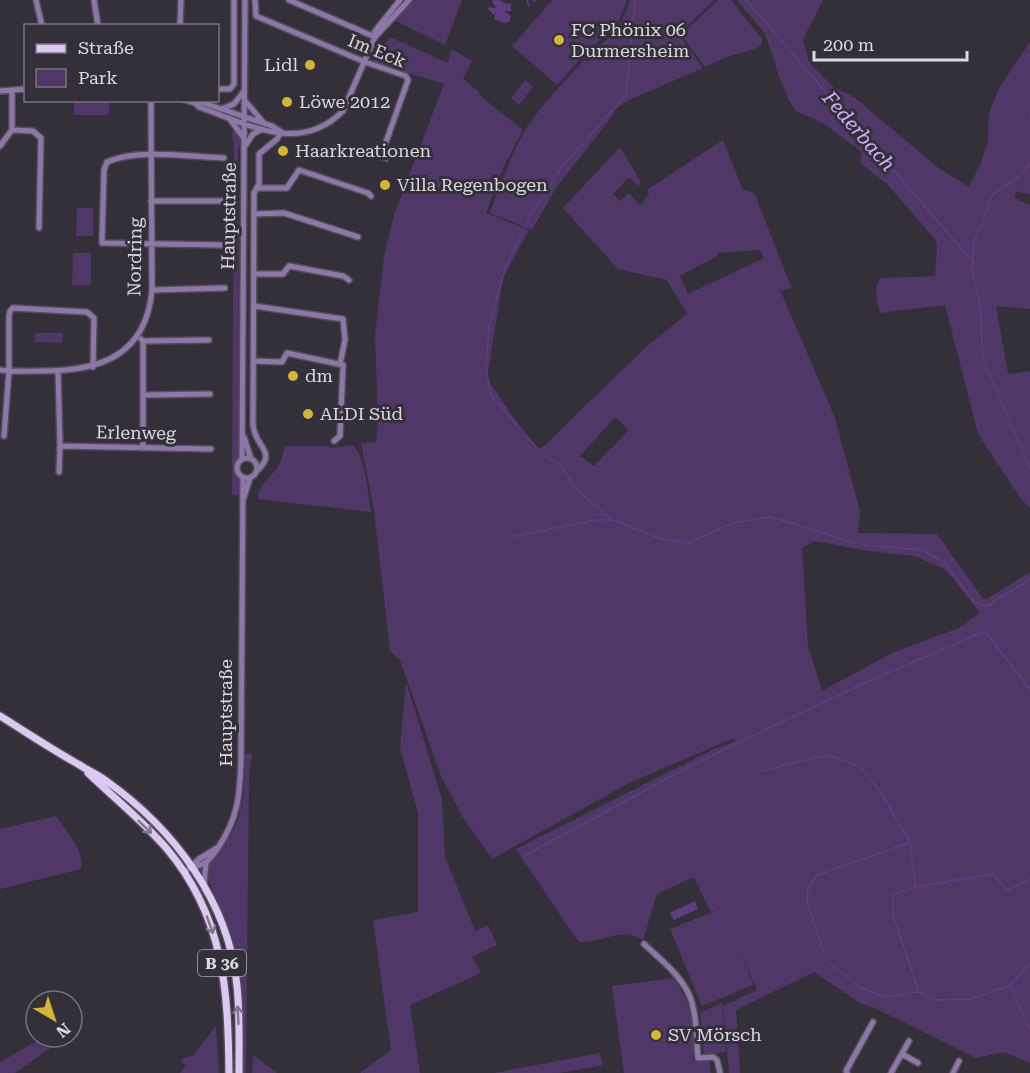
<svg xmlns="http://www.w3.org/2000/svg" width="1030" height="1073" font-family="'Roboto Serif',serif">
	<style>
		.green { fill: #4f3867; fill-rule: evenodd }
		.water { fill: #5f3d81 }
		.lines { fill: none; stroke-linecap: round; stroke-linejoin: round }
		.stream { stroke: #5f3d81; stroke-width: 1.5 }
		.minor-casing { stroke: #524e58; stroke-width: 8 }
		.major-casing { stroke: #524e58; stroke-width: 10 }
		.minor { stroke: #8d76a8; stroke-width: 5 }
		.major { stroke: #dbc9f2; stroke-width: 7 }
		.oneway { stroke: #7f758d }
		.poi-dot { fill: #d4b635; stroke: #34303a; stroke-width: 2 }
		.labels { text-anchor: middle; stroke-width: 6; stroke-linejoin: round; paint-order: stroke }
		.shield { fill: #34303a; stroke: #a9a6ad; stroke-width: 1.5 }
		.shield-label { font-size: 16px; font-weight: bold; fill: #dbd8de }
		.poi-label { font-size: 18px; fill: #dbd8de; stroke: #34303a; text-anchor: start }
		.street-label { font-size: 18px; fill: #dbd8de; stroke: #34303a }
		.water-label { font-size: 20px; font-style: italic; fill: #d3affe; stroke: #34303a }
	</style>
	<rect width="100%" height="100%" fill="#34303a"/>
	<path class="green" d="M412,0H462L445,45L394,20Z
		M552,0H627L618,23L583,56L557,85L512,46Z
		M630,0H714L681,32V37L703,68L629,100L616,109L607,123L556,188L532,230L490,213C501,184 511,153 527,127C543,103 564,82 584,60L587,62L595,55L593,52C614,33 621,28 630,0Z
		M718,0H731L762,39L761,45L757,48L727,57L705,67L683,37V33Z
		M737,0H823L803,39L809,62L833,87L854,97L937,167L969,187L980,165L988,142L989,113L999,88L1030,42V195L1017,191L1014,198L1030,205V309L996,306L1008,374L1030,371V509L1020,497L978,434L945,305L880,313C877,301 873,290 880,278L935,276L937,246L935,239L887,184L860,163L862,152L823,123L796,111L789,100L780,79L765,33Z
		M390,37L448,63L451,49L472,61L463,79L480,93L479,95L523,130L503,168L486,213L529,230L503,278L487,379L536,449L543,447L647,346L687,314L667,280L618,269L563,208L620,147L641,182L638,186L629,177L613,194L620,201L629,193L640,205L649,194L647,190L723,140L743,190L750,191L755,195L790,284L791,288L780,290L835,418L860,511L858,533L937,534L983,599H987L1030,572V1063L1004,1052L976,1058L877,1009L860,1003L814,972L736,1010L740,1073H729L723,1006L757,990L742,955L753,985L702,1006L670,929L715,911H710L694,877L657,894L643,940C621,926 603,943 580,942L575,937L516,849L712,750L736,741L734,738L629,783L492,859L462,816L441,776L400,660L390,651L374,511L361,443L376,442L378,419L375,336L384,256L394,215L444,84L373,62L377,46L384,45ZM760,250L764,258L688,294L680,276L717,256V253ZM615,417L629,430L594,466L580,456ZM814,541L868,551L915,556L944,569L951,576L980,613L959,628L894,652L822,691L808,645L802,548Z
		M525,80L533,87L519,105L511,98Z
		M74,101H109V113L106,115H74Z
		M235,129L241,140L238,151V217L240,458L236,470L241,480L240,496L232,495L234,144L232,134Z
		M77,208H93V236H76Z
		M73,253H91V285H72Z
		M35,333H63L62,343L35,342Z
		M353,445C367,461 367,491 371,512L258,499C258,483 272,477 279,465C282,460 283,452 285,446H328L329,448Z
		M406,682L442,799L445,857L475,931L488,925L497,945L472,957L481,973L410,1005L420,1073H360L391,1050L373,920L418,912V813L400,748Z
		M245,754H252L249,774L246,1073H242L230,935L207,875L209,865L231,835L238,820L244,793Z
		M56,816C67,832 84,849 81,869L0,889V829Z
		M673,978C693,1006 693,1021 695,1055L693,1056V1061L709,1060L711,1073H624L612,986Z
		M722,1003L726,1052L704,1055L700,1013Z
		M216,1026L219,1073H180L186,1065L181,1062L183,1058L193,1056Z
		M44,1037H66L15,1073H0V1062Z
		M600,1053L603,1065L559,1073H494Z
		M253,1055L277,1073H252Z"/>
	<path class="water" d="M493,0H499L507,4L511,3V11H504L511,16L509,22L504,23L494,19L496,12L494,15L488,9L489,7L496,8L493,3Z
		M695,901L698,909L674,920L670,913Z"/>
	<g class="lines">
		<path class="stream" d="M527,0L529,6
			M533,0L536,1
			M746,0L973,262
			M1030,110V118
			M1030,163L1018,178L993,194L974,242L972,271L980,303L983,359L1030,469
			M537,448L491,396L486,368L489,326L506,266L532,213L562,167L626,95L635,0
			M543,454L562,467L575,488L611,519
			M510,537L596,520H613L661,539L688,543L733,523L771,517L855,543
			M863,545L923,550L945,563L974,602L987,606L1030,579
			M860,767L880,791L910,842L915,886
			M762,771L827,755L857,765
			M524,856L694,764L858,686L985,631L1030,690
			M824,953L807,902L808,889L816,876L910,842
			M829,963L859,987L884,997L919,992L934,1000L971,999L1010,985L1030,964
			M1010,985L1030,1031
			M919,992L893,915V894L915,887L993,874L1007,891L1030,879"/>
		<g class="minor-casing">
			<path id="minor" d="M36,0L42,26
				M94,0L98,26
				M255,0L256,16L365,62L406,76L408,80L381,156L386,158
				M289,0L375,37
				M180,26L181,0
				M375,37V31L400,0
				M218,89H230L234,84V0
				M0,91L26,89
				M185,100L195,103L201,102L272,126L280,131
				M246,102L263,122
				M195,103L199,107C248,124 299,155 343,111L375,37L409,0
				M221,109L234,104L244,91
				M229,118L243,137
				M12,130L33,131L41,138L39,228
				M0,146L12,130V90
				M245,146L253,134L262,129
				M257,188H287L299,170L368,193L371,196
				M151,201H224
				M254,214L284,213L358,237
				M223,245L102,243V239L104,170L107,162C138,148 190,157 224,158
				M254,274H283L289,266L343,276L349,280
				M152,290L225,288
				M254,306L343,319L345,340L340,364
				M141,339L143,341L209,340
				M143,341V448
				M254,361L282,362L287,353L343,365L340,436L334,441
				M0,370C14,372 28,371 42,371C100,371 146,356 152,290L151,100
				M58,371L60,446L59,472
				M143,395L210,394
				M4,436L9,371V316L10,311L13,308L87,312L94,318L93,367
				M244,437L251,459
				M60,446L211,449
				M237 468a10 10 0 1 1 20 0a10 10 0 1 1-20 0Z
				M242,459L245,0
				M257,471C278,451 255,448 253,425L254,193L259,184V154L277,139L281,132
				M244,497L250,478
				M192,867C205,866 211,858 218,848C238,818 240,796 241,759L243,477
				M184,873L199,859L217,848
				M204,885L206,863
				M644,944C659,958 682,976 690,997C697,1015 696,1038 698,1058L713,1057L717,1060L720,1073
				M902,1054L918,1063
				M847,1073L846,1071L873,1022
				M891,1073L909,1041
				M953,1073L959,1061"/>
		</g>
		<g class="major-casing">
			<path id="major" d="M0,716C26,732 51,749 78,764C87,770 97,774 105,780C173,828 229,901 237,986C240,1015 239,1044 239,1073
				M88,773C114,798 143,821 167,849C224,917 228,989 229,1073"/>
		</g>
		<use href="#minor" class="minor"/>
		<use href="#major" class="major"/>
	</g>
	<defs><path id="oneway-shaft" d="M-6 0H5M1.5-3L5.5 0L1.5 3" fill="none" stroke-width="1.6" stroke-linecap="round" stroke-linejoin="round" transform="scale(1.5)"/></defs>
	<g class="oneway">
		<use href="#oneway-shaft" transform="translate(145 827) rotate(44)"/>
		<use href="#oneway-shaft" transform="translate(210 925) rotate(70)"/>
		<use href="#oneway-shaft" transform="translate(238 1015) rotate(-93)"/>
	</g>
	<g class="poi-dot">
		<circle cx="559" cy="40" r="6"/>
		<circle cx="310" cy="65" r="6"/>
		<circle cx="287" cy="102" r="6"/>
		<circle cx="283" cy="151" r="6"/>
		<circle cx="385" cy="185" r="6"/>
		<circle cx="293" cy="376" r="6"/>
		<circle cx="308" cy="414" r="6"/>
		<circle cx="656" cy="1035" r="6"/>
	</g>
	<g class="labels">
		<rect class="shield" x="198" y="950" width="48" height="26" rx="4.5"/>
		<g class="shield-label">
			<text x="222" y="969">B 36</text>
		</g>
		<g class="poi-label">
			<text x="571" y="36">FC Phönix 06<tspan x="571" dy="21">Durmersheim</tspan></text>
			<text x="298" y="71" text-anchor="end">Lidl</text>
			<text x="299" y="108">Löwe 2012</text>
			<text x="295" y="157">Haarkreationen</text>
			<text x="397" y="191">Villa Regenbogen</text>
			<text x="305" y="382">dm</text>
			<text x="320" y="420">ALDI Süd</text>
			<text x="668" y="1041">SV Mörsch</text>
		</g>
		<g class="street-label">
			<text transform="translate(377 51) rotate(22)" y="6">Im Eck</text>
			<text transform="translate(229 216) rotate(-89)" y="6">Hauptstraße</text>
			<text transform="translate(135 257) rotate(-89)" y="6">Nordring</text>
			<text transform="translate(136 433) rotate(1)" y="6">Erlenweg</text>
			<text transform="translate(226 713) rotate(-90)" y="6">Hauptstraße</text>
		</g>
		<g class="water-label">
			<text transform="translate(859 131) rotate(49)" y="7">Federbach</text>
		</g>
	</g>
	<rect x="24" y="24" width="195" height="78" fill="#34303a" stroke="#77737c" stroke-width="1.5"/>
	<rect x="36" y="44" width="30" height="9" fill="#dbc9f2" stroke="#77737c" stroke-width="1.5"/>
	<text x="78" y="54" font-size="18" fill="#dbd8de">Straße</text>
	<rect x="36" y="69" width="30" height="18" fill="#4f3867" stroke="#77737c" stroke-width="1.5"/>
	<text x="78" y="84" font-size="18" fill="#dbd8de">Park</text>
	<g transform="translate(54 1019) rotate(141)"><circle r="28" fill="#34303a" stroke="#77737c" stroke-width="1.5"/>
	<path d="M0-4.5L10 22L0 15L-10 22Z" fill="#d4b635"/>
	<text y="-9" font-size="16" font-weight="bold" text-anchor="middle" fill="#dbd8de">N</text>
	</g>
	<path d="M814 51v9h153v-9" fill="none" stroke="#dbd8de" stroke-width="3"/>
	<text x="823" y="51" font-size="18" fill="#dbd8de" stroke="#34303a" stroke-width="4.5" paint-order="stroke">200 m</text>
</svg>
